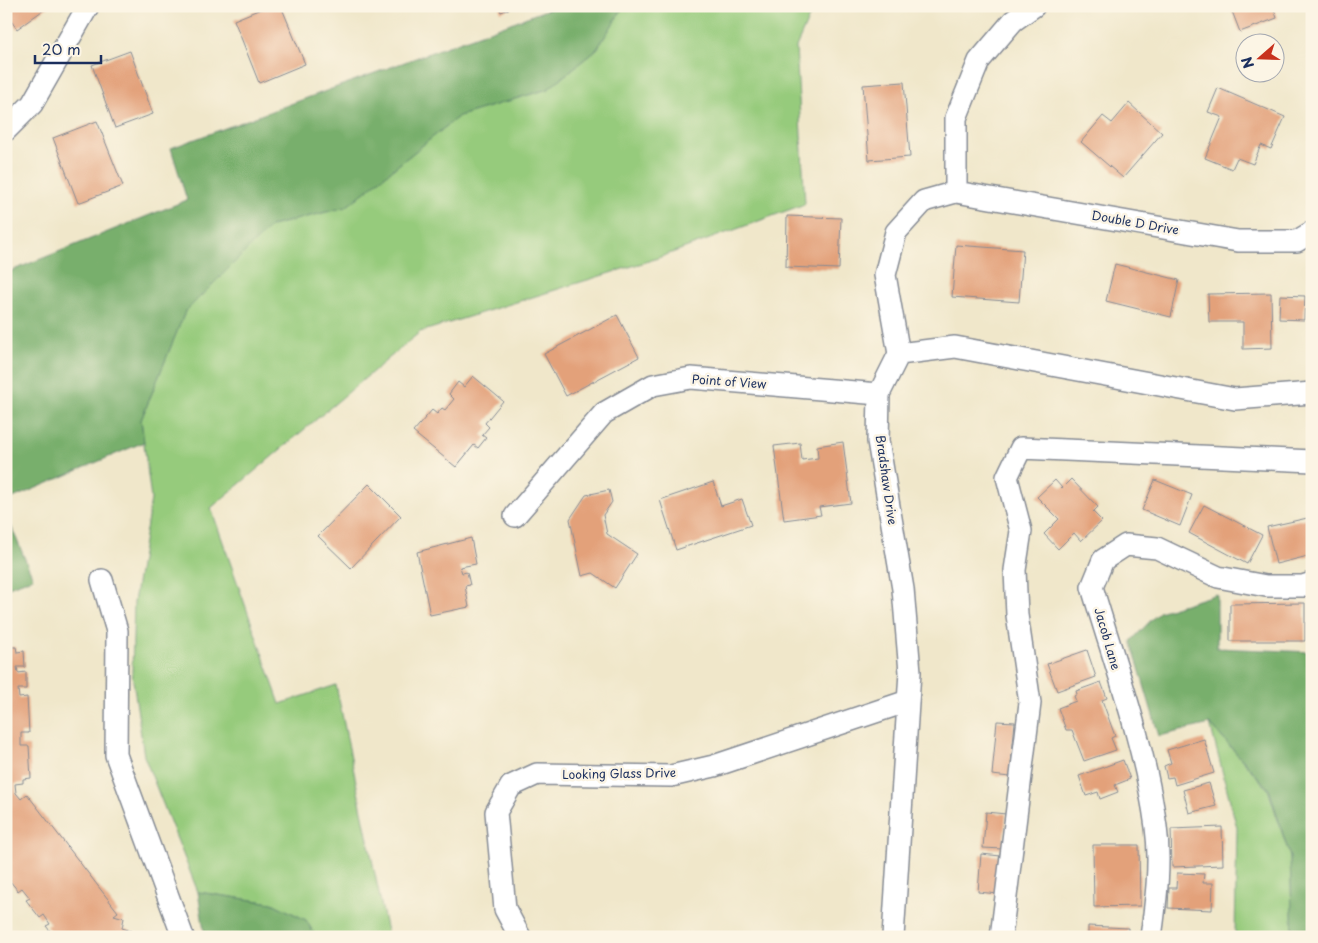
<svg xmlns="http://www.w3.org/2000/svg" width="1318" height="943" font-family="'Playpen Sans',sans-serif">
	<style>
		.green { fill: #96cb7c; stroke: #587d6d }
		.forest { fill: #78af6c; stroke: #4a6f65 }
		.building { fill: #e3a17a }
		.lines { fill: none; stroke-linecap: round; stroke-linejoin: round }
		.minor-casing { stroke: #868b94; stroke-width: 24 }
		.minor { stroke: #fff; stroke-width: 21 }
		.labels { text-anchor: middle; stroke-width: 5; stroke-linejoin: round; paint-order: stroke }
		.street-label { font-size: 12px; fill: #1b2f5e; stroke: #fcf5e5 }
	</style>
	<rect width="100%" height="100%" fill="#fcf5e5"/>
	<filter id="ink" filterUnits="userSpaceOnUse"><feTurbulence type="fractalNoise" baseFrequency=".02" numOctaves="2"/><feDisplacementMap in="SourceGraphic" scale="10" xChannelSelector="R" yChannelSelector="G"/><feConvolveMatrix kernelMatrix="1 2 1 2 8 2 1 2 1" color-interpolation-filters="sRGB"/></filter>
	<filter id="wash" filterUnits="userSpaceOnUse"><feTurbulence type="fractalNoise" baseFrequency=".0096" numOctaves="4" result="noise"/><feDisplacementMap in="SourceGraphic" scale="20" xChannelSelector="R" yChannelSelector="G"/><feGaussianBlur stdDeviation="1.12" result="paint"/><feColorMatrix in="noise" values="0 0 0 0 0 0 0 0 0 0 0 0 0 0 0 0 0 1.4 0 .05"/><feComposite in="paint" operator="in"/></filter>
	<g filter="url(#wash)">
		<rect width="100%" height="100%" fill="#f0e7ca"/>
		<path class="green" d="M624,6H814L796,47L805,204L655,259L420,332L211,508L280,704L336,685L388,937H316L306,920L272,903L198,892L144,756L132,673L134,602L151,499L141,420L185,312L271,226L346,207L459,116L548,89L597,49Z
			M1210,724L1268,789L1290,857L1293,937H1235L1237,828Z"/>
		<path class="forest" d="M557,6H624L597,49L548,89L459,116L346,207L271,226L185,312L141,420L144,442L6,501V273L187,200L171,148Z
			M6,514L33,578L6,588Z
			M1217,594V648L1312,652V937H1293L1290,857L1269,789L1210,724L1159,736L1131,641L1159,612Z
			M198,892L272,903L306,920L316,937H205Z"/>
		<g id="blocks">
			<path class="building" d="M6,6H49L17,29L6,14Z
				M268,6H281L305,64L259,83L234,20Z
				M499,6H516L501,12Z
				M1230,6H1273L1277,18L1240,32Z
				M130,51L153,114L115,128L92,65Z
				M904,82L910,157L869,160L863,85Z
				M1218,88L1285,117L1271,149L1261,145L1253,164L1237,158L1232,169L1205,158L1222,117L1208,112Z
				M1129,103L1162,133L1123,178L1081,142L1103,116L1112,123Z
				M97,121L123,186L78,203L53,138Z
				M787,216L841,218L839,269L786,267Z
				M956,245L1023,250L1019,302L952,297Z
				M1115,264L1179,280L1171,317L1106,301Z
				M1271,293L1272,348L1243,349V322H1209L1208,294Z
				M1280,295L1305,296L1304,320L1279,319Z
				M617,315L639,357L566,396L544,354Z
				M473,376L503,401L485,423L489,427L482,435L486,438L478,448L474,445L456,467L413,432L432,410L437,414L442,408L445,410L454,399L449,394L458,382L464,387Z
				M843,442L851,503L819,507L821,515L784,520L774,446L800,443L802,460L818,458L817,446Z
				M1071,479L1098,507L1093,512L1102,521L1081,541L1074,533L1058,549L1044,534L1059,519L1037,497L1055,480L1062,488Z
				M1155,480L1192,495L1180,526L1142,510Z
				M713,482L721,506L742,499L751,525L676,550L660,500Z
				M369,484L401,516L351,568L318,536Z
				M609,490L612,502L603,515L607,534L637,554L615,588L593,573L582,576L570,519L586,495Z
				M1204,505L1262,535L1247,564L1189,533Z
				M1312,517V555L1276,564L1267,527Z
				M471,538L476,564L460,567L462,573L467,572L470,585L465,586L469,607L430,615L417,552Z
				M1305,603V641H1230V604Z
				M6,647H16L17,652L24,651L25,667H17L18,673L26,672V689H18L19,698L27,697L29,733H21V746H29L31,778L23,779V783L15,784L16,793L21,799L27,794L118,912L114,915L124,918L122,928L131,931L129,937H55L46,926L50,924L44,915L40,918L26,900L30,898L22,888L18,891L6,876Z
				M1087,650L1096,677L1057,691L1047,664Z
				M1101,682L1107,698L1102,700L1115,736L1111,738L1116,750L1084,761L1072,730H1066L1058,708L1076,701L1074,696L1077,694L1076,691Z
				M997,721L1015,722L1010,777L992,775Z
				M1204,739L1214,773L1175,785L1173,777L1167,778L1164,766L1171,763L1167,750Z
				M1123,760L1130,779L1115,785L1118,792L1100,799L1098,792L1086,796L1079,776Z
				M1209,783L1216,806L1189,813L1183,790Z
				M986,812L1006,814L1003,849L983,848Z
				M1222,827L1223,865L1172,867L1171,829Z
				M1093,845H1139L1140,906L1094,907Z
				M981,854L1001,856L998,894L978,892Z
				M1177,873L1204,874L1203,883H1213L1212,910L1168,908L1169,888H1176Z
				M1088,926L1128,928V937H1088Z"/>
		</g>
	</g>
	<g filter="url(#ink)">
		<use href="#blocks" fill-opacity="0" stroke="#868b94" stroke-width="1"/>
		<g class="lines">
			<g class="minor-casing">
				<path id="minor" d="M6,130L32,104L88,6
					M956,192L1238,241H1297L1312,232
					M899,354L885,275L896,232L924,201L956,192V118L979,61L1013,21L1034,6
					M515,516L604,413L653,385L691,378L879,394
					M102,580L117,631L116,755L183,937
					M520,937L505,909L496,812L511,786L537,774L671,776L714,766L908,701
					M893,937L910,672L903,589L878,441L879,394L899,354L955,347L1235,399L1312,393
					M1001,937L1030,703L1017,615L1015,570L1021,531L1007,477L1021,448L1312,461
					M1151,937C1156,901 1161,863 1156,827C1145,745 1115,665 1092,587L1103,560L1126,545L1157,548L1218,577L1266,586H1303L1312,583"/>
			</g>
			<use href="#minor" class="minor"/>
		</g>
	</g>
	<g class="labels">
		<g class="street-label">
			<text transform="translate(1135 223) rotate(10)" y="4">Double D Drive</text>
			<text transform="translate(729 382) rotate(4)" y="4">Point of View</text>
			<text transform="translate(886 480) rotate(82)" y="4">Bradshaw Drive</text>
			<text transform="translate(1107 639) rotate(74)" y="4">Jacob Lane</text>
			<text transform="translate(619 774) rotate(-1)" y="4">Looking Glass Drive</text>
		</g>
	</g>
	<rect width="1318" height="943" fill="none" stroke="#fcf5e5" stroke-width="25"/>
	<g transform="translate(1260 58) rotate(250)"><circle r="24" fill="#fcf5e5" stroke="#a2a6af"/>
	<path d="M0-4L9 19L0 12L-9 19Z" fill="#c8321e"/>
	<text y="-8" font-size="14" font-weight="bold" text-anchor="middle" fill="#1b2f5e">N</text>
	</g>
	<path d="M35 55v8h66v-8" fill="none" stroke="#1b2f5e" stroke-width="2.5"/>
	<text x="42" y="55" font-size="15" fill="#1b2f5e" stroke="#fcf5e5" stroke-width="4" paint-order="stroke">20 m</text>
</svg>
